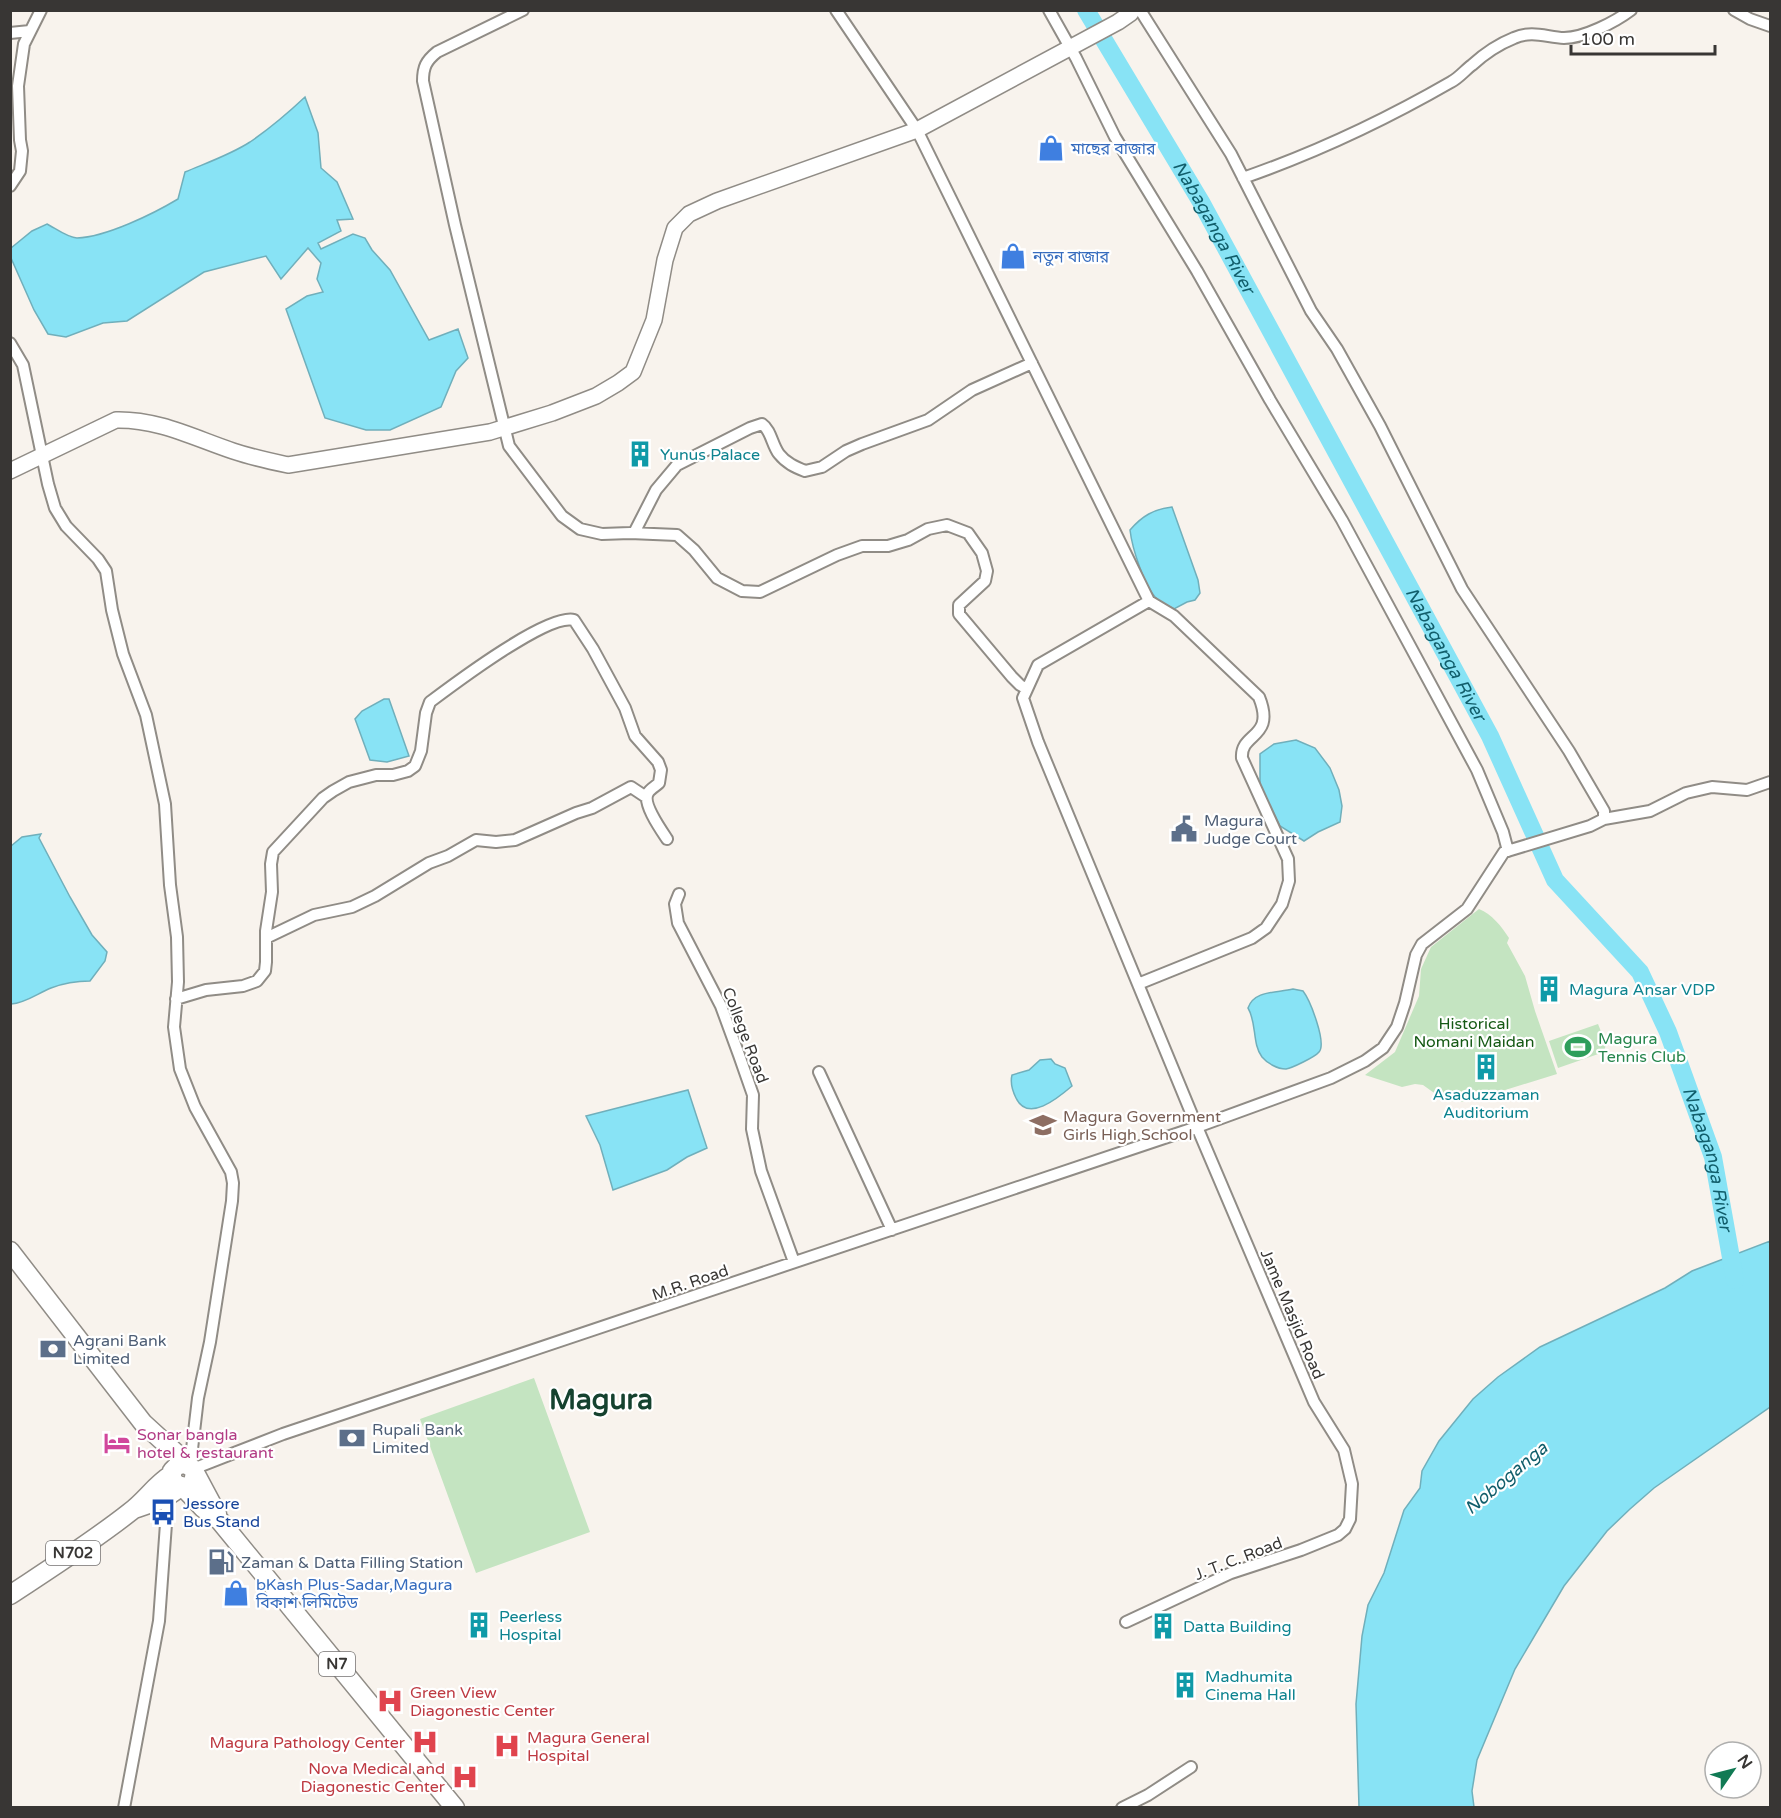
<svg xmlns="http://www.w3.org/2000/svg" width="1781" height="1818" font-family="'Varela Round','Noto Sans Bengali',sans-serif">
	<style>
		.green { fill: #c4e4c1 }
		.water { fill: #88e3f5; stroke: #70afbb; stroke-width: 1.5 }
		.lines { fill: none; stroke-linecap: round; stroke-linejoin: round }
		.river { stroke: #88e3f5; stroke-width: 18 }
		.minor-casing { stroke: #908c86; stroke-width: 14 }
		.secondary-casing { stroke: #908c86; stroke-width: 18 }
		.trunk-casing { stroke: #908c86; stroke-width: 21 }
		.minor { stroke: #fff; stroke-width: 10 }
		.secondary { stroke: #fff; stroke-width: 15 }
		.trunk { stroke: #fff; stroke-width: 18 }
		.labels { text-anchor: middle; stroke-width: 4.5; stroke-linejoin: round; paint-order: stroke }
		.shield { fill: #fff; stroke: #747271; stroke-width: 1.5 }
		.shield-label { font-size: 15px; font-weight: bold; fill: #383634 }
		.shop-label { font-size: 16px; fill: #366cbe; stroke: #fff; text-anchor: start }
		.culture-label { font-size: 16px; fill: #0d838f; stroke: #fff; text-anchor: start }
		.service-label { font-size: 16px; fill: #4e5e75; stroke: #fff; text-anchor: start }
		.park-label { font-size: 16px; fill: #155914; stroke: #fff }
		.street-label { font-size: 16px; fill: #383634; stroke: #fff }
		.leisure-label { font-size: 16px; fill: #27864d; stroke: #fff; text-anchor: start }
		.education-label { font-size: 16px; fill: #785e54; stroke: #fff; text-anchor: start }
		.hotel-label { font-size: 16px; fill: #b23c85; stroke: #fff; text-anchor: start }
		.transit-label { font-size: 16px; fill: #164399; stroke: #fff; text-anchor: start }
		.health-label { font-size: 16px; fill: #be3a42; stroke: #fff; text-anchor: start }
		.water-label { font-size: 18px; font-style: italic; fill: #115e6b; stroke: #fff }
		.town-label { font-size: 28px; font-weight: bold; fill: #15422f; stroke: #fff }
	</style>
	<rect width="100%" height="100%" fill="#f8f3ed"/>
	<path class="green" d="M1479,909C1492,914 1501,926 1509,938L1507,943L1525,976L1535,1011L1557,1074L1470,1101L1459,1102L1444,1100L1423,1085L1415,1084L1402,1087L1365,1075L1395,1052L1419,996L1421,969L1431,947Z
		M1598,1024L1606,1044L1604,1052L1558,1068L1549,1041Z
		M534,1378L590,1532L476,1573L420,1419Z"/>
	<path class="water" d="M305,97L318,133L321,168L337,182L353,219L337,220L341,231L318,243L321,249L353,234L365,238L372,250L390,270L429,340L458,329L468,358L456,371L441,407L390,430H366L325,418L286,309L307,296L323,292L317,279L321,263L308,248L281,279L266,256L204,272L127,321L103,323L66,337L48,334L34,310L11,258V248L32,231L47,224C55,228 68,238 77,238C106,237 153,214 178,199L185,172C206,163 230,155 250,142C269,129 288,113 305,97Z
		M1172,507L1198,580L1200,593L1195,600L1187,602L1174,609C1169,606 1161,603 1157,599C1144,587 1132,547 1130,530C1142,516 1154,509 1172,507Z
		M384,699H389L409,756L387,762L370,760L355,719L362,711Z
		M1296,740L1315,748L1330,768L1339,790L1342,806L1340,822L1318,832L1304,841L1280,826L1260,786V754L1274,744Z
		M41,834L39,838L70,897L92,935L107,952L105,961L90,981C77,981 64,983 51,988C38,993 26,1003 11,1004V846L22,837Z
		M1293,989L1303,991C1310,1000 1327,1043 1319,1052C1315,1057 1292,1068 1286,1069C1277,1069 1267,1063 1262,1057C1252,1044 1257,1023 1248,1008C1254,990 1277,993 1293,989Z
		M1051,1059L1055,1064L1065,1068L1072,1086C1058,1098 1028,1123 1016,1098C1012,1090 1010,1083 1012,1075L1029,1070L1040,1060Z
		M688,1090L707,1148L687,1157L667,1170L613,1190L600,1145L586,1116Z
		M1770,1241V1407L1654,1488L1630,1509L1607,1531L1564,1586L1515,1669L1477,1760L1472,1791L1474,1807H1359L1356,1704L1362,1636L1368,1605L1384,1573L1404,1510L1420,1488L1422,1471L1439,1441L1473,1399L1498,1377L1540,1347L1665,1288L1692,1271Z"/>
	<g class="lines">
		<path class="river" id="s1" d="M1086,10L1201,202L1490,736L1555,880L1640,972L1668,1032L1713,1157L1735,1280"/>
		<g class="minor-casing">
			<path id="minor" d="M523,10L437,52C426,61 423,67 423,81L455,225L509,446L562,516L580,529L602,534L630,533L677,535L694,550L717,578L742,591L760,592L837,555L862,546H888L908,540L928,529L947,525L968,533L982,553L987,571L985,581L959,605V614L1012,677L1020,685L1027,689
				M836,10L917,130L1149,601L1038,665L1023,698L1038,742L1197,1127L1314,1402L1344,1450L1352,1484L1350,1519L1345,1529L1338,1535L1301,1550L1231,1573L1126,1622
				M1049,10L1076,58L1115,137L1197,271L1270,400L1342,520L1477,770L1503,832L1508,851
				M1140,10L1231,154L1311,311L1337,349L1380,426L1462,589L1569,751L1604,811V819
				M1734,10L1750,19L1770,26
				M10,33L30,31
				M1243,178C1315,153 1385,120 1451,82C1459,78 1465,70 1472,65C1484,54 1499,44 1514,38C1532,30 1546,37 1564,38C1584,38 1615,22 1631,10
				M10,186L20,171L22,151L20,140L18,86L24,44L41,10
				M10,343L23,365L48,484L55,508L66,526L98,559L106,571L112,610L123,654L146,715L165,804L170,885L177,937L178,982L174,1027L180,1069L195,1107L231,1172L233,1183L232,1201L210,1342L198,1398L190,1466
				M634,533L656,490L677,465L750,428L762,424C771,430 772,445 779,454C786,463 795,467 805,471L822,467L846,451L862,444L928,420L972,390L1032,363
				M679,894L675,904L678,923L721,1006L739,1055L753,1095L752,1129L761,1171L794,1262
				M266,938L314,915L352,907L375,896L429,863L448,856L476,840L496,842L515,840L576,813L592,808L631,787L646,797
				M1138,984L1252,938L1266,928L1282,904L1289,881L1288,859L1242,758C1240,732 1276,739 1259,697L1174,616L1149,601
				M176,999L206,990L243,986L257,981L265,971L266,962V931L272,892L271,864L273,852L323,798L333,791L349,782L376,775H393L408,771L415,766L421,751L426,713L430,702C454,684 548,613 574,620L593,649L625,708L635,736L658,762L661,770L659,783C656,786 650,789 648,793C642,803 661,830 667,839
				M819,1072L892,1230
				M193,1469L283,1434L1197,1127L1331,1078L1365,1061L1383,1048L1397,1027L1405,1003L1416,955L1422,944L1467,909L1504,852L1590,826L1604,819L1650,811L1686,793L1712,787L1747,790L1770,782
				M124,1808L159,1621L168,1496
				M1122,1808L1148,1795L1191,1767"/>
		</g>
		<g class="secondary-casing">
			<path id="secondary" d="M10,471L116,420C158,419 194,438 233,451C251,457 269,461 288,465L490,432L552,413L596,396L618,383L633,372L654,320L665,260L675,228L689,214L717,201L917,130L1118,22L1131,13L1132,10"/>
		</g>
		<g class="trunk-casing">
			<path id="trunk" d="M10,1251L143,1423L190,1466
				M195,1472L193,1483L187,1487L177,1485L172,1479V1471L178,1465L186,1464L193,1469L217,1514
				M183,1487L203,1508L220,1521L455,1808
				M137,1508L163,1499L181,1487
				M10,1595C51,1568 92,1542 130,1512C145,1501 155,1485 171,1475"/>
		</g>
		<use href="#minor" class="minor"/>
		<use href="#secondary" class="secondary"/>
		<use href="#trunk" class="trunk"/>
	</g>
	<defs>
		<g id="shop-bare" transform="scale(2.07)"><path d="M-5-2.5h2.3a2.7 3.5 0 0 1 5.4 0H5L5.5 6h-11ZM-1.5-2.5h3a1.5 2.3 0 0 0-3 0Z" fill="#3f7fe0" stroke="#fff" stroke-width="2.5" paint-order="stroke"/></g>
		<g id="building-bare" transform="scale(2.07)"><path d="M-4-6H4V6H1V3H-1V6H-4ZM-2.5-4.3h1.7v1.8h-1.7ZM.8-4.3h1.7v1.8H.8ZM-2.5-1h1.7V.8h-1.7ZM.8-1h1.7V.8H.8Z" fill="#0f9aa8" stroke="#fff" stroke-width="2.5" paint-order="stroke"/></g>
		<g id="civic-bare" transform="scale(2.07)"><path d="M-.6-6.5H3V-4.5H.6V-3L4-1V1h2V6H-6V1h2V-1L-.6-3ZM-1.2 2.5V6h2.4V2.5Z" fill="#5c6f8a" stroke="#fff" stroke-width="2.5" paint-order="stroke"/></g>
		<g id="stadium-bare" transform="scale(2.07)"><path d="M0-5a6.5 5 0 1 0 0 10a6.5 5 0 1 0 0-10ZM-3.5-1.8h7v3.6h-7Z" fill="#2e9e5b" stroke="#fff" stroke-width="2.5" paint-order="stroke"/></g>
		<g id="school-bare" transform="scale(2.07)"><path d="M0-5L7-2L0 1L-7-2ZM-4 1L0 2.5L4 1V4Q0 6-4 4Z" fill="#8d6e63" stroke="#fff" stroke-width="2.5" paint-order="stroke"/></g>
		<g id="bank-bare" transform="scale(2.07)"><path d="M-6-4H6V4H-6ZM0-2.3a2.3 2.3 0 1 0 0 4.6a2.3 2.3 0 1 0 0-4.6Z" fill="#5c6f8a" stroke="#fff" stroke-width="2.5" paint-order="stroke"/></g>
		<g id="hotel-bare" transform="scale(2.07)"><path d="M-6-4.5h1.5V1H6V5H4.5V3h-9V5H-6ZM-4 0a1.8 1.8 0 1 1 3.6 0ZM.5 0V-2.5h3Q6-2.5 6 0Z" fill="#d1479c" stroke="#fff" stroke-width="2.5" paint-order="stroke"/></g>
		<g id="bus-bare" transform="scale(2.07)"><path d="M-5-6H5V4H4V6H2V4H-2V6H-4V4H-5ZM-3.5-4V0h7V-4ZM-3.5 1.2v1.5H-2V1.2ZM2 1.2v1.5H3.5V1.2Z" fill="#1a4fb4" stroke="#fff" stroke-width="2.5" paint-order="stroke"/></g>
		<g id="fuel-bare" transform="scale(2.07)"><path d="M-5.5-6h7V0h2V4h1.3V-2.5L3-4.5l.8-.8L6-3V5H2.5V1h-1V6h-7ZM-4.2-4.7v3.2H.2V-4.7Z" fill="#5c6f8a" stroke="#fff" stroke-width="2.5" paint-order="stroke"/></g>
		<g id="hospital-bare" transform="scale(2.07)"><path d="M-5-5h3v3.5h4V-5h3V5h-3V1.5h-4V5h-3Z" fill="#e0444e" stroke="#fff" stroke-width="2.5" paint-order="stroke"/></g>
	</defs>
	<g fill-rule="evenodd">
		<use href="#shop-bare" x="1051" y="148"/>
		<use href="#shop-bare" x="1013" y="256"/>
		<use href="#building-bare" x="640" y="454"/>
		<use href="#civic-bare" x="1184" y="829"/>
		<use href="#building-bare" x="1549" y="989"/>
		<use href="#stadium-bare" x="1578" y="1047"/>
		<use href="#building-bare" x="1486" y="1067"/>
		<use href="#school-bare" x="1043" y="1125"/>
		<use href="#bank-bare" x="53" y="1349"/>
		<use href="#bank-bare" x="352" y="1438"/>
		<use href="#hotel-bare" x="117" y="1443"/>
		<use href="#bus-bare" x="163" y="1512"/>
		<use href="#fuel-bare" x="221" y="1562"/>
		<use href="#shop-bare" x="236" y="1593"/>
		<use href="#building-bare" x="479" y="1625"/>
		<use href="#building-bare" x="1163" y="1626"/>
		<use href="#building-bare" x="1185" y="1685"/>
		<use href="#hospital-bare" x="390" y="1701"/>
		<use href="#hospital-bare" x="425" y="1742"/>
		<use href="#hospital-bare" x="507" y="1746"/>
		<use href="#hospital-bare" x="465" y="1777"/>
	</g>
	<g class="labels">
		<g class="shield">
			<rect x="46" y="1541" width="54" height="24" rx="4.5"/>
			<rect x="319" y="1652" width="36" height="24" rx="4.5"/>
		</g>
		<g class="shield-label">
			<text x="73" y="1558">N702</text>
			<text x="337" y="1669">N7</text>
		</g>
		<g class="shop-label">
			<text x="1071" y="154">মাছের বাজার</text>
			<text x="1033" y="262">নতুন বাজার</text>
			<text x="256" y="1590">bKash Plus-Sadar,Magura<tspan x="256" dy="18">বিকাশ লিমিটেড</tspan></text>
		</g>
		<g class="culture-label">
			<text x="660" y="460">Yunus Palace</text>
			<text x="1569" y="995">Magura Ansar VDP</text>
			<text x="1486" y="1100" text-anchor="middle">Asaduzzaman<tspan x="1486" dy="18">Auditorium</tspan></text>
			<text x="499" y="1622">Peerless<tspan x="499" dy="18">Hospital</tspan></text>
			<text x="1183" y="1632">Datta Building</text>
			<text x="1205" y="1682">Madhumita<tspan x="1205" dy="18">Cinema Hall</tspan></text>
		</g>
		<g class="service-label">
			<text x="1204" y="826">Magura<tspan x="1204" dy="18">Judge Court</tspan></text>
			<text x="73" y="1346">Agrani Bank<tspan x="73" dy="18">Limited</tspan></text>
			<text x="372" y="1435">Rupali Bank<tspan x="372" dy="18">Limited</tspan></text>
			<text x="241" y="1568">Zaman &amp; Datta Filling Station</text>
		</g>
		<g class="park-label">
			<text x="1474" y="1029">Historical<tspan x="1474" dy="18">Nomani Maidan</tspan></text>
		</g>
		<g class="street-label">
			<text transform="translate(746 1035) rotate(69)" y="6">College Road</text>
			<text transform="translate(690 1282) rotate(-19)" y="6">M.R. Road</text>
			<text transform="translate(1293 1314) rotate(67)" y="6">Jame Masjid Road</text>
			<text transform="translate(1238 1558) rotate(-21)" y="6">J. T. C. Road</text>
		</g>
		<g class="leisure-label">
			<text x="1598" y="1044">Magura<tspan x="1598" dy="18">Tennis Club</tspan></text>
		</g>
		<g class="education-label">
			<text x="1063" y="1122">Magura Government<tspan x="1063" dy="18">Girls High School</tspan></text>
		</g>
		<g class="hotel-label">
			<text x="137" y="1440">Sonar bangla<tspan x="137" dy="18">hotel &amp; restaurant</tspan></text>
		</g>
		<g class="transit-label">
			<text x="183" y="1509">Jessore<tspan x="183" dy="18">Bus Stand</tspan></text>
		</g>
		<g class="health-label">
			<text x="410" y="1698">Green View<tspan x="410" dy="18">Diagonestic Center</tspan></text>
			<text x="527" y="1743">Magura General<tspan x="527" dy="18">Hospital</tspan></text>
			<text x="405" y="1748" text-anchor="end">Magura Pathology Center</text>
			<text x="445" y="1774" text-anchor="end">Nova Medical and<tspan x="445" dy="18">Diagonestic Center</tspan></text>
		</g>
		<g class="water-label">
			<text dy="6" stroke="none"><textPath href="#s1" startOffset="252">Nabaganga River</textPath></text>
			<text dy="6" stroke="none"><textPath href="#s1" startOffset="738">Nabaganga River</textPath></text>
			<text dy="6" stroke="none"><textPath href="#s1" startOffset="1314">Nabaganga River</textPath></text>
			<text transform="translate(1506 1478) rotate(-40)" y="6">Noboganga</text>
		</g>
		<g class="town-label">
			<text x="601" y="1409">Magura</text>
		</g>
	</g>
	<rect width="1781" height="1818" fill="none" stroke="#383634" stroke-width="24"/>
	<g transform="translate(1733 1770) rotate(55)"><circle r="28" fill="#ffffff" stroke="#afafae" stroke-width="1.5"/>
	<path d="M0-4.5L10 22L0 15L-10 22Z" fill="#117a54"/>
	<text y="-9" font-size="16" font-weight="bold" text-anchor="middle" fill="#383634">N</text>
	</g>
	<path d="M1571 45v9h144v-9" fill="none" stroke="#383634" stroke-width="3"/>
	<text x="1580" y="45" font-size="18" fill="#383634" stroke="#ffffff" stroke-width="4.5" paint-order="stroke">100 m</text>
</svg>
